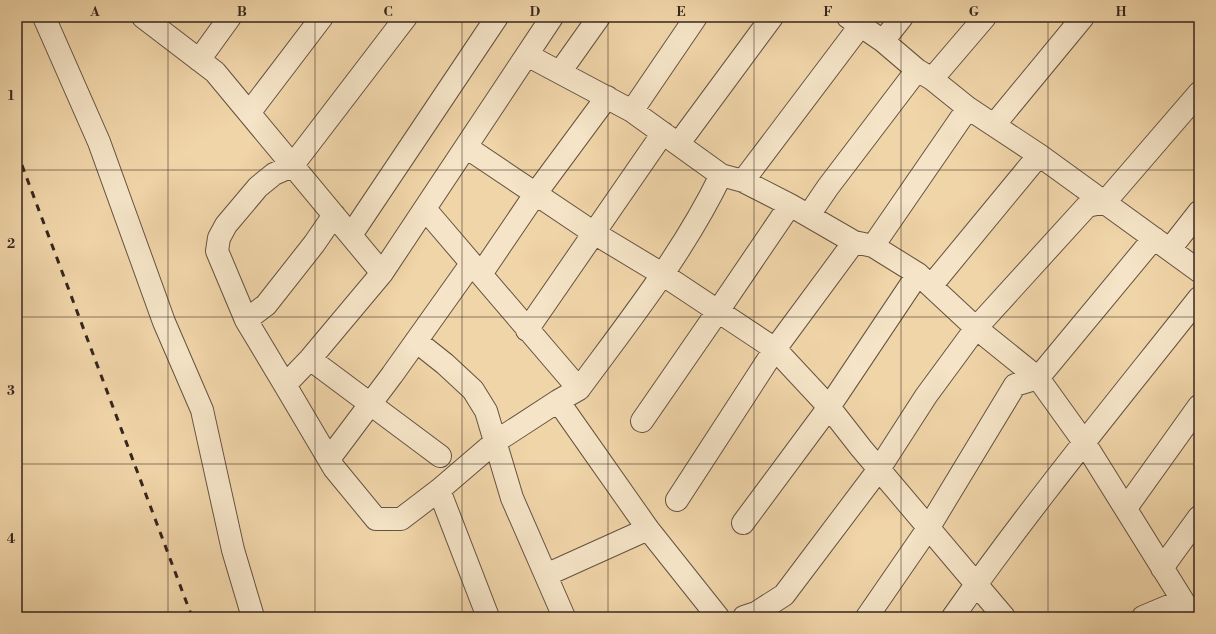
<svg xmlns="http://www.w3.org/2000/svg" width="1216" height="634" font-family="'Libre Bodoni',serif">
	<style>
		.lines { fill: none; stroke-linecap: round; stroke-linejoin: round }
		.minor-casing { stroke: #645241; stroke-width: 24 }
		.minor { stroke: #f5e4c7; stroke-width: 22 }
		.rail { stroke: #36261e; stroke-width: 3; stroke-dasharray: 7 7; stroke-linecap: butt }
		.grid { fill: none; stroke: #36261e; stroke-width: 1; stroke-opacity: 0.55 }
		.neatline { fill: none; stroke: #36261e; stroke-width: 1.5 }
		.grid-label { font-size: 13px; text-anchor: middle; font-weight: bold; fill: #36261e }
	</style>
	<rect width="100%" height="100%" fill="#f0d5a9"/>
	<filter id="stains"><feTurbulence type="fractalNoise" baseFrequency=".005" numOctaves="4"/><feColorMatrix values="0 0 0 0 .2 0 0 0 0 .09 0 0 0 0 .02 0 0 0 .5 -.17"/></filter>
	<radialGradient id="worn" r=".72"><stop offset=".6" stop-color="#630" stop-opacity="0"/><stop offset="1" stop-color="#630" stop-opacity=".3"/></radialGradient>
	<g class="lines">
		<g class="minor-casing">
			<path id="minor" d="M44,17L99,142L164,322L202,410L233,550L253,617
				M143,17L215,72L382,273
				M406,17L292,166L274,174L258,187L226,225L219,238L217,251L246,320L285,385L334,468L376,519H401L439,490L495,442L558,401L579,389C629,321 684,252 721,175
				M848,17L883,41L917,70L932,79L968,108L1039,155L1199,271
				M883,41L902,17
				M527,55L632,111L721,175L743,181L790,205L854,242L873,246L918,274L976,328L1038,378L1084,442L1193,617
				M199,60L230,17
				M560,72L599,17
				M932,79L985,17
				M632,111L696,17
				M249,113L322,17
				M994,125L1083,17
				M679,143L772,17
				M466,147L594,233L662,274L775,349L829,407L861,448L1004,617
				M743,181L860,26
				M425,209L579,389
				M809,215L828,187L917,70
				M351,235L497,17
				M873,246L968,108
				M1170,249L1199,212
				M481,274L536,193L607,97
				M931,286L1039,155
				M246,320L266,305L314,244L334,215
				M527,330L663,133
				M416,341L445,364L473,390L486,411L512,498L564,617
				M310,359L440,456
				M285,385L310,359L382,273L552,17
				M558,401L648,529L718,617
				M642,421L718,311L790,205
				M329,459L392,375L471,264
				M439,490L488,617
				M677,500L775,349L854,242
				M1126,508L1199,406
				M743,523L829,407L918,274
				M1162,568L1199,517
				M546,575L648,529
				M744,617L756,613L784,595L879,469L926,396L976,328L1087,206L1105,202L1199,93
				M867,617L929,527L1015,385L1038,378L1154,238
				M953,617C1030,507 1116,403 1199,298
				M1143,617L1181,601"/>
		</g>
		<use href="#minor" class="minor"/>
		<path class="rail" d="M17,152L192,617"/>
	</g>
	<path class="grid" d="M168,17V617M315,17V617M462,17V617M608,17V617M754,17V617M901,17V617M1048,17V617M17,170H1199M17,317H1199M17,464H1199"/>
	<rect width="1216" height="634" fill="none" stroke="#f0d5a9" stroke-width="44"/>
	<rect x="22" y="22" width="1172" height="590" class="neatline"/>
	<g class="grid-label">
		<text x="95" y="16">A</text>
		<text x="242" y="16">B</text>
		<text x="388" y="16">C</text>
		<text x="535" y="16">D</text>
		<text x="681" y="16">E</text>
		<text x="828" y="16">F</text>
		<text x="974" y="16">G</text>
		<text x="1121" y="16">H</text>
		<text x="11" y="100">1</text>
		<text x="11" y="248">2</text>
		<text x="11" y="395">3</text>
		<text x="11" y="543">4</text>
	</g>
	<rect width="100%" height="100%" filter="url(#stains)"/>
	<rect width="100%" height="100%" fill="url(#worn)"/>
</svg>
